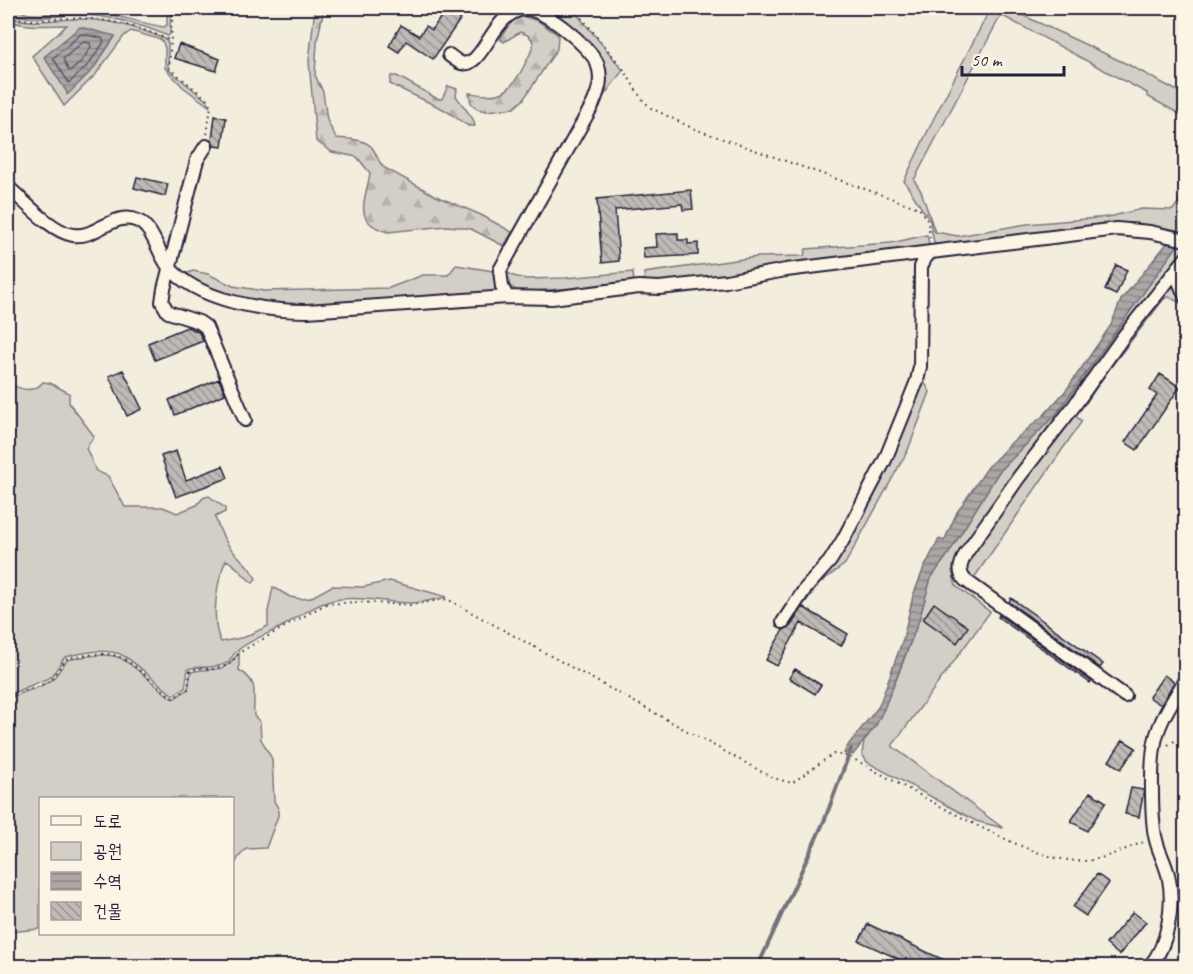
<svg xmlns="http://www.w3.org/2000/svg" width="1193" height="974" font-family="Caveat,'Poor Story',sans-serif">
	<style>
		.green { fill: #d4cfc6; stroke: #7b7880; stroke-width: 1.5; fill-rule: evenodd }
		.forest { fill: url(#forest-firs); stroke: #7b7880; stroke-width: 1.5 }
		.water { fill: url(#water-rules); stroke: #75727b; stroke-width: 1.5 }
		.lines { fill: none; stroke-linecap: round; stroke-linejoin: round }
		.shore { stroke: #595766; stroke-width: 1.5 }
		.stream { stroke: #75727b; stroke-width: 4 }
		.building { fill: url(#building-back-hatch); stroke: #22223b; stroke-width: 1.5 }
		.street-casing { stroke: #22223b; stroke-width: 16 }
		.path { stroke: #22223b; stroke-width: 2; stroke-dasharray: 1.5 4.5; stroke-linecap: butt }
		.street { stroke: #fcf5e5; stroke-width: 12 }
	</style>
	<defs>
		<pattern id="forest-firs" width="22" height="20" patternUnits="userSpaceOnUse" patternTransform="scale(1.5)"><rect width="22" height="20" fill="#d4cfc6"/><path d="M5 1l3.5 6h-7zM16 11l3.5 6h-7z" fill="#b6b1ab"/></pattern>
		<pattern id="water-rules" width="6" height="5" patternUnits="userSpaceOnUse" patternTransform="scale(1.5)"><rect width="6" height="5" fill="#aca7a6"/><path d="M0 2.5h6" fill="none" stroke="#8c8888"/></pattern>
		<pattern id="building-back-hatch" width="6" height="6" patternUnits="userSpaceOnUse" patternTransform="scale(1.5)"><rect width="6" height="6" fill="#bfbab6"/><path d="M-1 5l2 2M0 0l6 6M5-1l2 2" fill="none" stroke="#9b9795"/></pattern>
	</defs>
	<rect width="100%" height="100%" fill="#f3edde"/>
	<filter id="ink" filterUnits="userSpaceOnUse"><feTurbulence type="fractalNoise" baseFrequency=".0167" numOctaves="2"/><feDisplacementMap in="SourceGraphic" scale="12" xChannelSelector="R" yChannelSelector="G"/><feConvolveMatrix kernelMatrix="1 2 1 2 8 2 1 2 1" color-interpolation-filters="sRGB"/></filter>
	<g filter="url(#ink)">
		<path class="green" d="M8,8H16C29,20 55,12 71,11C103,9 133,22 164,27L167,25V8H171L170,34L168,36C140,24 108,15 77,15C50,15 34,22 8,13Z
			M979,8H1007L1127,64L1185,95V117L1147,96V93L1001,15L914,180L921,191L935,232L958,236L1027,224L1109,217L1141,209L1173,210L1185,193L1184,231L1133,223L1108,224L940,246L934,243L930,221L904,181L933,120L988,13Z
			M8,16C30,25 50,20 73,19C104,18 137,27 165,39L168,43V69L206,100L210,107L183,87L165,68V48L162,40L131,31L124,36L96,74L64,106L32,56L67,25C47,25 27,28 8,20ZM80,27L115,37L93,69L67,94Z
			M927,235L929,243L927,248L722,279L645,283L644,273L757,257L804,256L806,249L891,243Z
			M1180,242L1184,244L1183,253L1176,265L967,543L952,571L956,586L990,612L892,746L1003,828L976,821L867,762L862,754L864,741L876,725L897,678L919,620L931,578L949,553L998,473L1057,413Z
			M456,265L493,271L496,288L493,292L293,307L246,301L211,289L185,274L193,271L208,274L233,286L264,291L389,288L423,275H448Z
			M503,269L513,276L526,279L565,278L633,272L634,283L522,292C508,288 506,283 503,269Z
			M1176,286L1185,305L1169,297L1164,299L1105,374L1086,403L1083,397L1166,289Z
			M922,378L930,392L908,450L845,564L820,583L804,604L800,601L836,557Z
			M8,382C20,390 33,394 43,382L50,383L69,393V403L94,436L86,448L96,471L108,476L125,507H163L177,513L197,505L203,498L209,496L225,508V512L215,517C218,527 225,542 232,550C241,560 251,567 256,579L253,583C243,576 236,564 226,560C217,579 210,622 221,642L245,637L268,626V612L273,587L290,597L301,599L310,598L332,586L363,587L390,581L447,597C435,599 423,603 411,603C383,603 352,593 324,603C310,608 298,617 285,625C269,634 250,639 237,651C233,654 231,659 228,662C217,670 200,665 188,669L185,688L173,695C160,686 130,656 117,653C101,649 80,653 65,657L51,677L8,695Z
			M1075,416L1082,421L976,575L971,579L965,572L967,558L1055,436L1071,417Z
			M239,653V670C261,683 252,695 254,716L260,722L261,739L272,759L274,801L278,808V816L266,848L246,849L238,858L233,869L232,798H40V929L8,932V698L41,686L53,679L67,660C81,657 103,652 118,657C132,662 158,689 173,699L188,689L191,672C215,665 219,678 239,653Z"/>
		<path class="forest" d="M315,8H324L317,42L315,75L323,92L327,120L336,138C347,139 366,138 373,149C377,155 378,161 383,167L436,196L481,215L512,232L504,246L471,229L459,227L446,226L388,232C351,222 366,200 370,173L357,157L332,152L316,141L309,61Z
			M552,8H572L623,70L597,105L601,98L586,45Z
			M522,16L538,21L558,35L557,49L523,100L514,108L486,111L477,109L471,103L469,93C479,94 493,97 503,92C517,85 526,61 533,48C534,38 529,35 520,32L504,42L500,39C506,30 510,18 522,16Z
			M391,76H397L436,98L442,99L448,86L457,89L456,96L473,119L475,126H468L445,110L390,84Z"/>
		<path class="water" d="M80,27L115,36L93,69L68,94L44,57Z
			M1169,241L1180,242L1057,413L998,473L949,553L931,578L919,620L884,709L876,725L853,755L844,753L849,744L879,706L903,639L913,596L923,570L939,539L944,541L957,512L988,467L1012,442L1044,415L1067,389L1111,325L1121,300Z"/>
		<g class="lines">
			<path class="shore" d="M81,34L102,38L104,42L88,65L69,83L53,58Z
				M83,42L90,43L91,47C85,56 79,67 69,71L63,59Z"/>
			<path class="stream" d="M758,966L825,819L851,749"/>
		</g>
		<path class="building" d="M447,8H468L433,59L406,41L399,52L389,46L401,25L419,36L426,26L432,30Z
			M179,44L220,59L216,71L174,58Z
			M215,116L226,118L222,147L214,146L212,140Z
			M137,177L168,184L165,196L134,188Z
			M691,190L693,209L683,210L682,204L615,210L619,261L602,263L597,199Z
			M678,233V240H688V244L698,243V255L644,258L643,248L657,247L656,234Z
			M1116,265L1127,270L1116,295L1105,290Z
			M187,327L199,332L203,341L155,360L148,343Z
			M123,370L142,409L127,416L109,376Z
			M1160,374L1180,387L1137,450L1125,442L1157,395L1150,390Z
			M219,379L225,394L175,415L169,400Z
			M176,451L186,480L223,466L228,478L176,497L161,456Z
			M1011,598L1103,664L1100,668L1009,602Z
			M934,603L968,627L957,643L923,619Z
			M803,607L848,634L841,646L801,623L777,666L766,660L783,630L790,627Z
			M999,615L1091,681L1090,683L998,617Z
			M795,669L821,685L815,694L789,678Z
			M1164,675L1174,682L1161,705L1149,697Z
			M1123,740L1136,748L1121,769L1109,761Z
			M1131,788L1144,790L1139,817L1125,814Z
			M1090,792L1106,802L1087,831L1071,821Z
			M1097,874L1109,883L1086,916L1073,907Z
			M1133,912L1146,922L1119,955L1106,944Z
			M868,924L935,956L959,966H914L859,941Z"/>
		<g class="lines">
			<g class="street-casing">
				<path id="street" d="M449,55C453,58 458,62 461,63C484,69 492,11 525,9C543,7 590,47 597,63C603,78 599,90 593,104L500,270L502,287L507,297
					M206,146L197,160L164,289L162,302L168,312L199,322L206,327L245,420
					M8,187C24,201 52,232 73,235C96,239 114,210 138,221C153,228 158,253 168,266C197,301 264,311 307,311L507,297L552,298L639,287L659,288L726,281L786,270L1117,229L1150,232L1186,240
					M1175,272L1186,298
					M783,622L805,589L830,561L843,540L885,460L917,381L920,367L921,267L925,258L931,252
					M1125,696L965,580C957,571 961,563 966,553L1019,477L1074,406L1123,337L1186,258
					M1150,966C1168,945 1174,906 1169,879C1167,866 1159,853 1156,840C1151,822 1151,767 1154,748C1157,722 1174,700 1186,678"/>
			</g>
			<path class="path" d="M173,8L169,68L207,99L211,106L207,135
				M574,8L624,70L641,98L651,108L692,128L919,208L928,222L930,239
				M8,15C35,25 50,17 76,18C110,19 141,27 171,41
				M8,697L41,685L52,678L66,659C81,656 102,651 117,656C131,660 159,688 173,698L188,689L190,671L198,668L213,669L229,665L239,653L252,645L326,604L359,602L411,605L447,599L773,778L792,783L833,754L848,756C892,780 937,805 982,828C1012,842 1044,859 1078,861C1100,862 1124,849 1144,842
				M1168,745L1186,734"/>
			<use href="#street" class="street"/>
		</g>
	</g>
	<rect width="1193" height="974" fill="none" stroke="#fcf5e5" stroke-width="30"/>
	<rect x="15" y="15" width="1163" height="944" fill="none" stroke="#22223b" stroke-width="2" filter="url(#ink)"/>
	<rect x="39" y="797" width="195" height="138" fill="#fcf5e5" stroke="#a5a1a1" stroke-width="1.5"/>
	<rect x="51" y="816" width="30" height="9" fill="#fcf5e5" stroke="#a5a1a1" stroke-width="1.5"/>
	<text x="93" y="827" font-size="18" fill="#22223b">도로</text>
	<rect x="51" y="842" width="30" height="18" fill="#d4cfc6" stroke="#a5a1a1" stroke-width="1.5"/>
	<text x="93" y="857" font-size="18" fill="#22223b">공원</text>
	<rect x="51" y="872" width="30" height="18" fill="url(#water-rules)" stroke="#a5a1a1" stroke-width="1.5"/>
	<text x="93" y="887" font-size="18" fill="#22223b">수역</text>
	<rect x="51" y="902" width="30" height="18" fill="url(#building-back-hatch)" stroke="#a5a1a1" stroke-width="1.5"/>
	<text x="93" y="917" font-size="18" fill="#22223b">건물</text>
	<path d="M962 66v9h102v-9" fill="none" stroke="#22223b" stroke-width="3"/>
	<text x="971" y="66" font-size="18" fill="#22223b" stroke="#fcf5e5" stroke-width="4.5" paint-order="stroke">50 m</text>
</svg>
